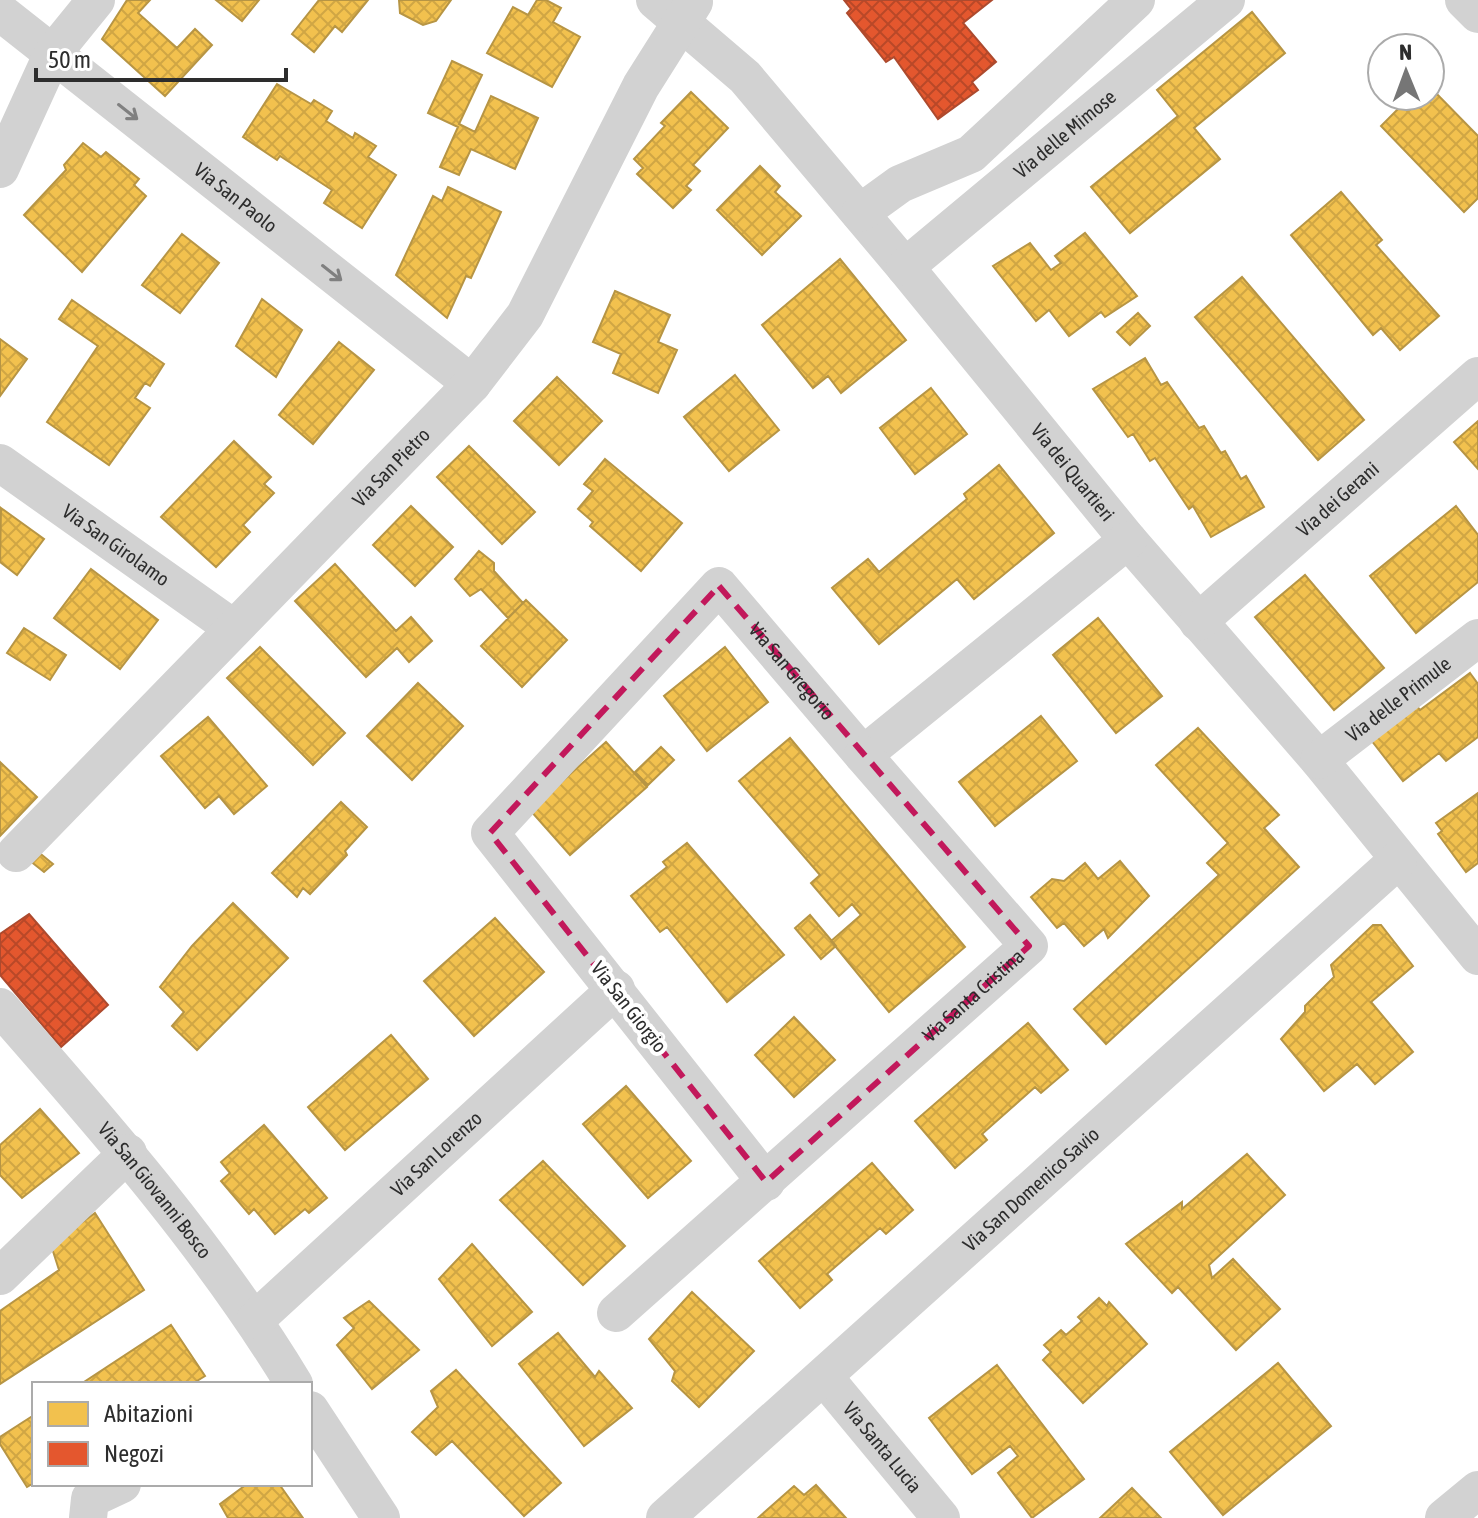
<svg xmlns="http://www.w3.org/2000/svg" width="1478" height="1518" font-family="'Asap Condensed',sans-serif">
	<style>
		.homes { fill: url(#homes-cross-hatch); stroke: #b79544; stroke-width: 2 }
		.shops { fill: url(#shops-cross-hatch); stroke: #ad4a2e; stroke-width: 2 }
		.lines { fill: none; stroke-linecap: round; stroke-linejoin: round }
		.minor { stroke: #d2d2d2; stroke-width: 38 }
		.oneway { stroke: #808080 }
		.marked { fill: none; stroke: #c2185b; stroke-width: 6; stroke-dasharray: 16 10; stroke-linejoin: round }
		.labels { text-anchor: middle; stroke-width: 8; stroke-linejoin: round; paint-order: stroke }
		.street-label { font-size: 20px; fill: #2d2d2d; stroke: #fff }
	</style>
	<defs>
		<pattern id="homes-cross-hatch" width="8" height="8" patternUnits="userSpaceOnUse" patternTransform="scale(2)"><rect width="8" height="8" fill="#f2c14e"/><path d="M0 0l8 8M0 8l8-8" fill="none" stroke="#d0a644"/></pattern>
		<pattern id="shops-cross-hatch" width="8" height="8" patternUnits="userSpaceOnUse" patternTransform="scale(2)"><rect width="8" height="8" fill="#e4572e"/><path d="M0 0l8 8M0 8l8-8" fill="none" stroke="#b94828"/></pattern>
	</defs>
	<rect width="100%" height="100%" fill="#fff"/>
	<path class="homes" d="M127,0H150L138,13L177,48L195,29L212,45L165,96L102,39Z
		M216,0H259L242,21Z
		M319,0H368L342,32L335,26L314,52L292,34Z
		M399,0H451L436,21L423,25L400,13Z
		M537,0H546L561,8L553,22L580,37L552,87L487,53L513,7L528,15Z
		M1252,12L1285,53L1194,128L1220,159L1130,233L1091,187L1178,116L1157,90Z
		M452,61L482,75L459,124L475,132L491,96L538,118L515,169L471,149L459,175L440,167L458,127L428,113Z
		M277,84L311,104L314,100L332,111L326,121L353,138L355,133L376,146L368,157L396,175L362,228L324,203L332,190L280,156L277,160L243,137Z
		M1430,87L1478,136V198L1464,212L1381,126L1411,96H1430Z
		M691,92L728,128L693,165L700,171L686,186L691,190L673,208L637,174L643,168L634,159L665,126L661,123Z
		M83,143L101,157L106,152L139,179L134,185L146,196L82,272L24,215L66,170L64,165Z
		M760,166L780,186L775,192L801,216L762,255L717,210Z
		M448,187L501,212L471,278L466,276L447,318L396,275L433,196L442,201Z
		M1341,192L1382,240L1376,245L1439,316L1400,350L1381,328L1373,335L1291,235Z
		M1085,233L1137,296L1105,317L1101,312L1069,336L1049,310L1036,321L993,266L1030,243L1051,270L1061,263L1055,256Z
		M182,234L219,263L180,313L142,285Z
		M840,259L906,340L841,393L828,376L813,388L762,325Z
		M1242,277L1364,420L1318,460L1195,317Z
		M615,291L670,315L658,342L677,350L658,393L613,373L621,354L593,342Z
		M262,299L302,330L276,377L236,346Z
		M72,300L164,364L150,386L145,383L135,398L150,408L109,465L47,422L98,346L59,319Z
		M1138,313L1150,326L1130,345L1117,332Z
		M0,339L27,359L0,396Z
		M339,342L374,370L313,444L279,415Z
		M1145,358L1161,385L1167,382L1199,428L1204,426L1221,453L1225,451L1241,479L1246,476L1264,507L1211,537L1193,506L1189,509L1155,458L1150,461L1133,434L1128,437L1093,389Z
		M735,375L779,430L729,471L684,417Z
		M557,377L602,421L559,465L514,421Z
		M931,388L967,434L915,474L880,428Z
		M1478,421V469L1454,442Z
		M234,441L271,477L264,484L274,493L243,525L250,532L216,567L161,517Z
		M469,446L535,512L502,544L437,477Z
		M605,459L682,523L641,571L590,526L593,522L578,509L593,491L584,484Z
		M999,465L1054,533L974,599L957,579L879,644L832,588L868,559L879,572L967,499L964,494Z
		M411,506L453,547L415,586L373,545Z
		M1456,506L1478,535V582L1416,633L1370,576Z
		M1,508L44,539L17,575L0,562Z
		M479,551L494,563V571L523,603L508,618L481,589L470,596L455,579Z
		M335,564L396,631L411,617L432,641L409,662L397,648L366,677L295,601Z
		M91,569L158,620L120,669L54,618Z
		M1305,575L1384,668L1334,710L1255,617Z
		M526,600L567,640L522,687L481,646Z
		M1098,618L1162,696L1116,733L1053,655Z
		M24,628L66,655L50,680L7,653Z
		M260,647L345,733L313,765L227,678Z
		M725,647L768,702L707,751L664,696Z
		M1470,673L1478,684V737L1446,761L1439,753L1403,781L1368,736L1408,694L1420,710Z
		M418,683L463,726L412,780L367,736Z
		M1041,716L1077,761L995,826L959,782Z
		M208,717L267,786L234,814L219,796L205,808L161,756Z
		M1198,728L1279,815L1264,828L1299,867L1106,1044L1074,1009L1219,875L1207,863L1228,843L1156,765Z
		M790,738L965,947L889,1012L831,941L861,915L852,904L839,916L811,883L820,875L739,781Z
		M606,742L647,787L570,855L530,810Z
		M661,747L674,760L648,785L635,772Z
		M0,762L37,797L0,836Z
		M1478,793V863L1466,872L1438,834L1442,831L1436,823Z
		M341,802L367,827L345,851L347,855L310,894L303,888L297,897L272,873Z
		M687,843L784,955L727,1002L667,927L660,932L631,896L667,867L663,862Z
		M31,846L53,864L44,872L24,856Z
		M1120,861L1149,896L1108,938L1104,929L1084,946L1064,923L1057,928L1031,897L1052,879L1064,881L1085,863L1098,879Z
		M233,903L288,958L197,1050L172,1026L184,1012L160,987L192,946Z
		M810,915L836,946L821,959L795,928Z
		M495,918L544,972L474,1036L424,981Z
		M1373,925H1381L1413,966L1371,1002L1413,1052L1375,1084L1357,1064L1324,1091L1281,1039L1305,1012V1006L1334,977L1331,965Z
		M794,1017L835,1060L794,1097L755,1055Z
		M1028,1023L1068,1070L1041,1093L1035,1087L982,1134L987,1140L955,1168L915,1121Z
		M391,1035L428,1079L345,1150L308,1107Z
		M626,1086L691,1161L648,1198L583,1124Z
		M40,1109L79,1153L22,1198L0,1175V1145Z
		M264,1125L327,1198L309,1213L305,1209L275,1234L254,1209L249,1214L221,1181L230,1173L221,1162Z
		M1247,1154L1285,1195L1209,1265L1212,1278L1233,1259L1280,1309L1236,1350L1178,1287L1172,1293L1126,1244L1182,1202V1209Z
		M543,1161L625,1246L583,1285L500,1200Z
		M872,1163L913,1210L886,1234L880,1228L827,1274L832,1280L800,1308L759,1261Z
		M95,1213L144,1290L0,1384V1311L59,1270L51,1245Z
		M472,1244L532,1312L492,1346L439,1279Z
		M692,1292L754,1351L699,1407L672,1381L675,1371L649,1339Z
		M1099,1298L1107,1306L1109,1302L1147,1344L1083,1403L1043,1360L1051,1352L1044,1345L1061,1330L1066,1335L1082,1321L1078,1317Z
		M369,1301L419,1350L372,1389L337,1345L354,1328L344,1318Z
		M171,1325L205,1376L192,1384H81Z
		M558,1333L595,1377L599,1371L632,1408L584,1446L519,1364Z
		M1278,1363L1331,1426L1223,1515L1170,1452Z
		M997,1365L1084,1479L1032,1518L998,1473L1018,1456L1010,1446L972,1474L929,1418Z
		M456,1370L561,1483L524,1516L452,1441L436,1455L412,1432L438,1407L431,1391Z
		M34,1415V1483L27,1487L0,1444V1437Z
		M247,1484H279L303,1518H228L220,1504Z
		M816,1485L846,1518H758L794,1486L804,1495Z
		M1132,1488L1161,1518H1100Z"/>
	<path class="shops" d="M844,0H992L963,23L996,62L972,82L978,90L938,119L894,57L886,62L847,13L851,9Z
		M29,914L108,1005L61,1047L0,975V934Z"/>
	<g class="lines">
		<g class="minor">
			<path id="s1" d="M655,0L745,77L905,267L1128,540L1319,760L1478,956"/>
			<path d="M1464,0L1478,14"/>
			<path id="s2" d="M0,12L472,384"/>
			<path d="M0,169L53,53L96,0"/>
			<path d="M860,213L900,184L971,154L1136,0"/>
			<path id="s3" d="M905,267L1226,0"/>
			<path id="s4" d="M0,463L233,628"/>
			<path id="s5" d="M1198,622L1478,376"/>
			<path id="s6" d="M1319,760L1478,638"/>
			<path id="s7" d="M16,853L472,384L525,315L641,86L694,2"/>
			<path id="s8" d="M0,1007C105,1127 211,1247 294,1384"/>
			<path id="s9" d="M766,1182L490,833L719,586L863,755L1128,540"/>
			<path d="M0,1276L128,1153"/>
			<path id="s10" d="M616,1313L1029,946L863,755"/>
			<path id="s11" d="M255,1320L616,989"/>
			<path id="s12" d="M825,1378L941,1518"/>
			<path d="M310,1410L381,1518"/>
			<path d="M88,1518L90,1499L122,1484"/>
			<path id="s13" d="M665,1518L1398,860"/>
			<path d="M1444,1518L1478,1490"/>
		</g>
	</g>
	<defs><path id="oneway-shaft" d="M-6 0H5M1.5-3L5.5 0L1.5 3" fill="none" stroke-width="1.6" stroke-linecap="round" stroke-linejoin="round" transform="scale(2)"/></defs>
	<g class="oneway">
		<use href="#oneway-shaft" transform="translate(128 112) rotate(38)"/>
		<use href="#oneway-shaft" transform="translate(332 273) rotate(38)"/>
	</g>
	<path class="marked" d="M719,586L1029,946L766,1182L490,833Z"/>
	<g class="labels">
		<g class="street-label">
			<text dy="7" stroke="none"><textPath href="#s3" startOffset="208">Via delle Mimose</textPath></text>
			<text dy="7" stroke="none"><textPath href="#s2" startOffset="300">Via San Paolo</textPath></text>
			<text dy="7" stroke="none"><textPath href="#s7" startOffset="538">Via San Pietro</textPath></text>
			<text dy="7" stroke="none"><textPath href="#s1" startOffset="632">Via dei Quartieri</textPath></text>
			<text dy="7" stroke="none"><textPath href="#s5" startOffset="186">Via dei Gerani</textPath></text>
			<text dy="7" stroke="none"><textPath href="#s4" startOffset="142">Via San Girolamo</textPath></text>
			<text dy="7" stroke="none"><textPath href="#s9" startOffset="894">Via San Gregorio</textPath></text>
			<text dy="7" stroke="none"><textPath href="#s6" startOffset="100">Via delle Primule</textPath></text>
			<text dy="7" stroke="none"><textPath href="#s10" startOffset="478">Via Santa Cristina</textPath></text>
			<text transform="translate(629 1007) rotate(52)" y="7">Via San Giorgio</text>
			<text dy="7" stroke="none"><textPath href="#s11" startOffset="246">Via San Lorenzo</textPath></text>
			<text dy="7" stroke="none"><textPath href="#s8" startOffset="240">Via San Giovanni Bosco</textPath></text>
			<text dy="7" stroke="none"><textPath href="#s13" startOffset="492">Via San Domenico Savio</textPath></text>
			<text dy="7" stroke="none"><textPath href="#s12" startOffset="90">Via Santa Lucia</textPath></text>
		</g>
	</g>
	<rect x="32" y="1382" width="280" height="104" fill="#ffffff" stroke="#ababab" stroke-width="2"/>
	<rect x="48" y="1402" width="40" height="24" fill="#f2c14e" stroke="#ababab" stroke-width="2"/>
	<text x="104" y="1422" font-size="24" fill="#2d2d2d">Abitazioni</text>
	<rect x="48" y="1442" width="40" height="24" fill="#e4572e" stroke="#ababab" stroke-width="2"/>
	<text x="104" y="1462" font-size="24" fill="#2d2d2d">Negozi</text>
	<g transform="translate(1406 72) rotate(359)"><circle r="38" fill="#ffffff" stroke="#ababab" stroke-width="2"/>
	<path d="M0-6L14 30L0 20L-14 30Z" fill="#767676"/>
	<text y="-12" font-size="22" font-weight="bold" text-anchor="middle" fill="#2d2d2d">N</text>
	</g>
	<path d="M36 68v12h250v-12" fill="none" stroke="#2d2d2d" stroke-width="4"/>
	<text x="48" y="68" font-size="24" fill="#2d2d2d" stroke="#ffffff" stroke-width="6" paint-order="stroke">50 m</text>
</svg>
